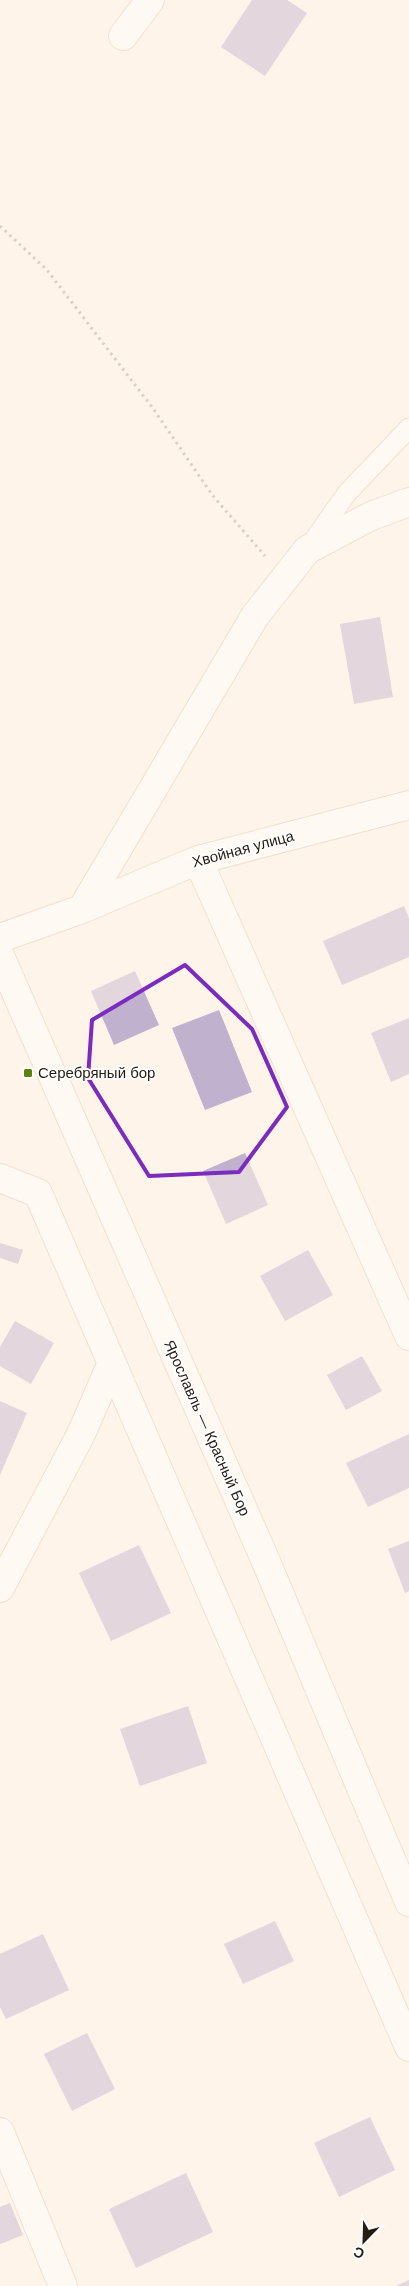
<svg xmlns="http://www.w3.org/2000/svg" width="409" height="2286" font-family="Arial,sans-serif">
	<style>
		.building { fill: #c0b1ce }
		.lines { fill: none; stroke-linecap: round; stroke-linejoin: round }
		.service-casing { stroke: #e2c9b1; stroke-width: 21 }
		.minor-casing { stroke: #e2c9b1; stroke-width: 30 }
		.tertiary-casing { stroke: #e2c9b1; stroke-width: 30 }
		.path { stroke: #aea49a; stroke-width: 3; stroke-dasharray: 2.5 4; stroke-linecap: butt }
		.service { stroke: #fff; stroke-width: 19 }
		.minor { stroke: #fff; stroke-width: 28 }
		.tertiary { stroke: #fff; stroke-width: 28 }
		.marked { fill: none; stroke: #7b2cbf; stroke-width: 4; stroke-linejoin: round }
		.poi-dot { fill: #5b840b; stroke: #fff; stroke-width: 2 }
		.labels { text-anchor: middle; stroke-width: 4; stroke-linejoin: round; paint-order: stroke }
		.street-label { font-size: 15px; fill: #251c13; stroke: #fff }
		.poi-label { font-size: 15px; fill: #251c13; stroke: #fff; text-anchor: start }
	</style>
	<rect width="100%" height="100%" fill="#fff4ea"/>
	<path class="building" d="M252,0H287L307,13L265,76L221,47Z
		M380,617L393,697L354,704L340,624Z
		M404,906L409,918V957L342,985L323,941Z
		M135,971L159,1025L114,1045L91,991Z
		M219,1010L252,1092L205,1110L172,1028Z
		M409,1018V1074L391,1082L371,1033Z
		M245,1153L268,1205L226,1224L203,1171Z
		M0,1243L23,1250L18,1264L0,1258Z
		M308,1250L333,1295L285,1321L260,1276Z
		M15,1321L54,1343L31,1384L0,1366V1347Z
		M362,1356L382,1391L346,1410L327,1375Z
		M0,1401L27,1413L0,1475Z
		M409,1434V1488L368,1507L346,1463Z
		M409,1541V1591L405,1593L388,1549Z
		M139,1545L171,1613L111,1641L79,1573Z
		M188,1706L207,1763L140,1786L120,1729Z
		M275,1921L294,1961L243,1984L224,1944Z
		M43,1934L69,1990L6,2019L0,2007V1954Z
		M87,2033L115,2089L72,2111L44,2054Z
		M370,2117L395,2170L339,2197L314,2143Z
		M186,2173L213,2232L136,2268L109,2209Z
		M10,2203L23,2235L0,2244V2207Z
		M409,2280V2286H396Z"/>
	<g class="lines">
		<g class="service-casing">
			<path id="service" d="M309,547L347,493L409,428"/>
		</g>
		<g class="minor-casing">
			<path id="minor" d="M123,36L150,0
				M198,860L409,1336
				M82,909L198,860L409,805
				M0,1178L38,1193L409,2047
				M0,1588L81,1434L112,1363
				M0,2132L63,2286"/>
		</g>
		<g class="tertiary-casing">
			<path id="tertiary" d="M0,938L82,909L255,616L307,550L371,516L409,502
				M0,956L264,1557L409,1902"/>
		</g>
		<path class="path" d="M0,226L47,270L152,407L213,496L265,556"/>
		<use href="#service" class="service"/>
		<use href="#minor" class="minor"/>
		<use href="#tertiary" class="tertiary"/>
	</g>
	<path d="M0 0H409V2286H0ZM185,965L252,1029L287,1107L239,1172L149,1176L88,1078L92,1020Z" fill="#fff4ea" fill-opacity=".55" fill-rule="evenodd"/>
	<path class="marked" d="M185,965L252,1029L287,1107L239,1172L149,1176L88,1078L92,1020Z"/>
	<rect class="poi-dot" x="23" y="1068" width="10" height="10" rx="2.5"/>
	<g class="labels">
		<g class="street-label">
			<text transform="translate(243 849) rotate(-15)" y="5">Хвойная улица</text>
			<text transform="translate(207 1428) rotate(66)" y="5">Ярославль — Красный Бор</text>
		</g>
		<g class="poi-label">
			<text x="38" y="1078">Серебряный бор</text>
		</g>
	</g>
	<g transform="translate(364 2241) rotate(203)" stroke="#ffffff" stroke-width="4" paint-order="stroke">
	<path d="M0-4L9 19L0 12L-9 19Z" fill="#251c13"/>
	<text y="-8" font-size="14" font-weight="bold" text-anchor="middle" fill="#251c13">С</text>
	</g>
</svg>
